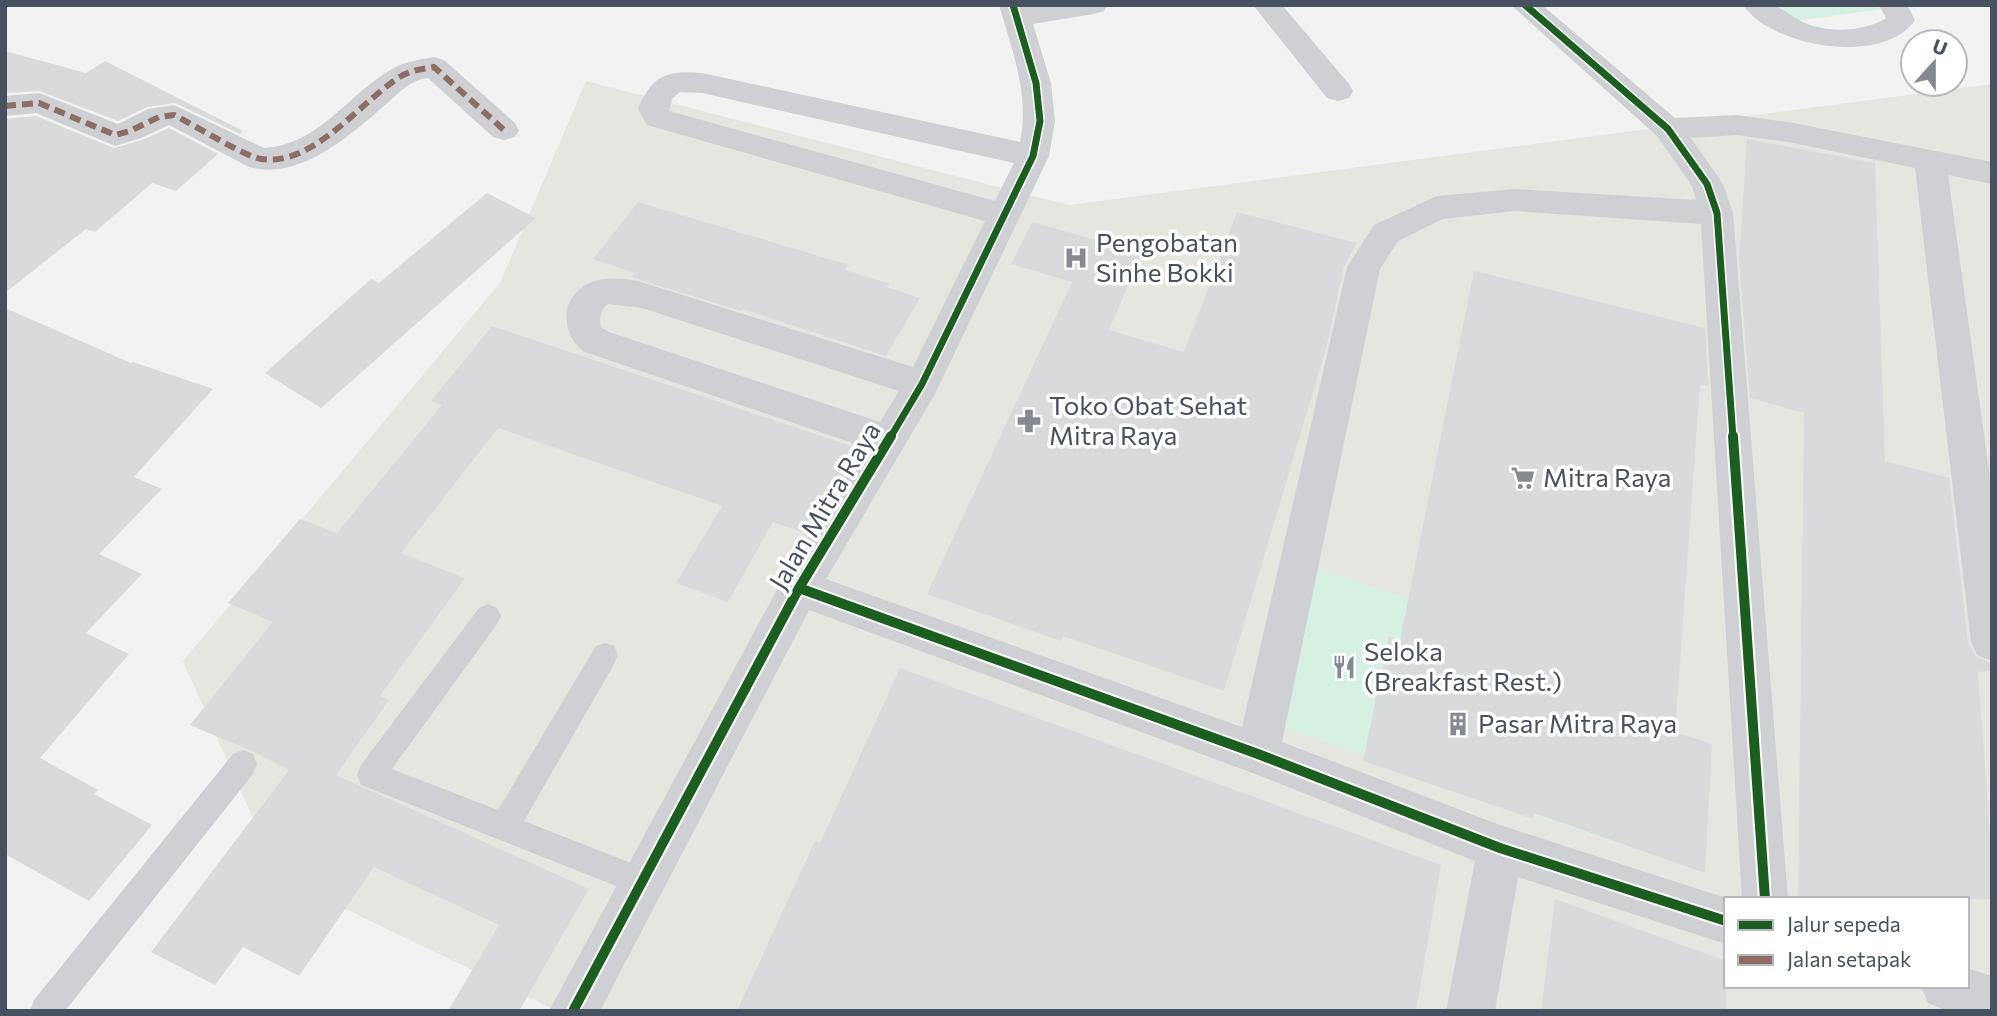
<svg xmlns="http://www.w3.org/2000/svg" width="1997" height="1016" font-family="Commissioner,sans-serif">
	<style>
		.commercial { fill: #e6e6e1; fill-rule: evenodd }
		.green { fill: #d6f1e4 }
		.building { fill: #d9dadc }
		.lines { fill: none; stroke-linecap: round; stroke-linejoin: round }
		.service { fill: #ced0d3; fill-rule: evenodd }
		.minor { fill: #ced0d3; fill-rule: evenodd }
		.quiet { stroke: #8d6e63; stroke-width: 6; stroke-dasharray: 11 6; stroke-linecap: butt }
		.cycleway-far1-casing { stroke: #fff; stroke-width: 10 }
		.cycleway-casing { stroke: #fff; stroke-width: 14 }
		.cycleway-far1 { stroke: #1b5e20; stroke-width: 7 }
		.cycleway { stroke: #1b5e20; stroke-width: 10 }
		.labels { text-anchor: middle; stroke-width: 7; stroke-linejoin: round; paint-order: stroke }
		.poi-label { font-size: 26px; fill: #48515f; stroke: #fff; text-anchor: start }
		.street-label { font-size: 26px; fill: #48515f; stroke: #fff }
	</style>
	<rect width="100%" height="100%" fill="#f2f2f2"/>
	<path class="commercial" d="M586,81L1069,205L1992,84V1011H557L279,877L183,661L500,283ZM1726,899H1967V986H1726Z"/>
	<path class="green" d="M1778,5H1868L1883,9L1796,21Z
		M1312,567L1645,675L1631,848L1269,723Z"/>
	<path class="building" d="M5,51L86,73L105,61L243,131L240,134L175,103L147,107L118,121L40,91L5,93Z
		M36,116L114,148L142,140L169,128L218,154L176,191L152,183L95,232L86,229L5,293V119Z
		M1747,139L1875,163L1885,461L1949,478L1968,642L1976,657L1992,663V671L1978,672L1992,860V899H1798L1804,413L1750,398L1739,259Z
		M487,193L536,218L321,408L265,373L371,279L379,283Z
		M638,202L849,265L845,270L890,284L887,287L920,298L886,356L743,309L741,311L631,277L634,273L593,259Z
		M1237,212L1357,243L1344,266L1327,345L1224,691L1063,636L1061,641L927,594L1072,282L1011,264L1032,222L1142,253L1109,330L1184,352Z
		M1474,271L1705,328L1708,386L1700,384L1675,732L1712,744L1705,873L1534,813L1533,819L1363,761L1389,636L1400,640Z
		M5,308L131,363L133,362L213,389L134,477L162,489L99,554L142,574L86,633L129,654L40,758L98,790L94,794L152,825L89,901L5,854Z
		M492,326L860,449L807,534L773,522L728,602L676,583L722,506L498,428L401,553L465,578L380,696L389,700L336,775L589,889L519,1011H448L499,925L374,867L299,976L243,947L215,985L151,952L289,770L254,752L190,725L273,622L228,603L300,519L337,533L442,405L431,401Z
		M900,668L1441,865L1416,1011H737L815,841L820,843Z
		M1555,899L1726,961V1011H1541Z"/>
	<g class="lines">
		<path class="service" d="M488,604L497,608L501,616L497,624L392,769L498,810L596,646L605,643L614,646L618,655L614,664L524,821L654,872L659,882L654,892L644,897L361,785L357,775L361,765L479,608Z
			M243,750L253,754L257,764L253,774L65,1011H30L34,1000L233,754Z"/>
		<path class="minor" d="M999,5H1108L1104,11L1094,14L1033,24L1051,83L1055,121L1049,156L935,394L826,579L1242,727L1347,267L1374,225L1437,196L1515,189L1696,200L1692,186L1657,136L1511,5H1542L1675,118L1737,115L1788,122L1992,162V184L1948,175L1992,492V661L1977,655L1971,642L1915,168L1788,142L1737,135L1691,138L1723,184L1733,213L1788,899H1742L1701,224L1515,211L1443,219L1398,241L1380,269L1282,742L1500,825L1729,899H1726V944L1518,877L1495,1011H1446L1475,861L1258,775L809,610L600,1011H549L785,575L864,447L585,352C562,337 559,301 584,286C600,276 621,278 638,281L913,367L985,221L647,125L638,109C652,75 667,70 702,73L1020,142C1030,95 1012,50 999,5ZM680,92L702,93L1014,163L995,201L669,111L672,99ZM608,304L642,308L899,391L880,422L609,332L601,327C599,317 600,310 608,304Z
			M1253,5H1282L1349,84L1353,91L1349,98L1338,101L1327,98Z
			M1743,5C1753,5 1768,2 1776,6C1786,11 1795,19 1805,23C1828,33 1864,32 1886,18L1879,5H1907L1915,20C1885,66 1772,48 1743,5Z
			M434,57L444,60L515,123L519,130L515,137L504,140L493,137L428,78C409,80 397,95 383,107C348,137 299,181 249,167L169,125L141,138L115,146L36,113L5,116V96L39,93L118,124L148,109L174,105L264,148C319,145 348,94 392,69C405,61 420,60 434,57Z
			M1967,968L1992,976V1011H1947L1928,1003L1921,986H1967Z"/>
		<path class="quiet" d="M5,106L39,103L115,135L130,131L159,117L174,115C192,124 246,157 261,159C315,167 363,98 403,75C413,70 423,69 434,67L504,130"/>
		<g class="cycleway-far1-casing">
			<path id="cycleway-far1" d="M1525,5L1668,129L1707,184L1717,213L1733,438
				M890,438L922,384L1033,156L1040,121L1036,83L1013,5"/>
		</g>
		<g class="cycleway-casing">
			<path id="cycleway" d="M1733,436L1765,899
				M799,588L1258,754L1500,848L1726,921
				M573,1011L799,588L891,436"/>
		</g>
		<use href="#cycleway-far1" class="cycleway-far1"/>
		<use href="#cycleway" class="cycleway"/>
	</g>
	<defs>
		<g id="hospital-bare" transform="scale(1.89)"><path d="M-5-5h3v3.5h4V-5h3V5h-3V1.5h-4V5h-3Z" fill="#848992" stroke="#fff" stroke-width="2.5" paint-order="stroke"/></g>
		<g id="pharmacy-bare" transform="scale(1.89)"><path d="M-2-6h4v4h4v4h-4v4h-4v-4h-4v-4h4Z" fill="#848992" stroke="#fff" stroke-width="2.5" paint-order="stroke"/></g>
		<g id="supermarket-bare" transform="scale(1.89)"><path d="M-6-5.5h2.5l.6 2H6L4.5 2H-2.5L-4.4-4H-6ZM-1.5 3.2a1.3 1.3 0 1 0 .1 0ZM3 3.2a1.3 1.3 0 1 0 .1 0Z" fill="#848992" stroke="#fff" stroke-width="2.5" paint-order="stroke"/></g>
		<g id="restaurant-bare" transform="scale(1.89)"><path d="M-5-6h1v4h1v-4h1v4h1v-4h1v5L-1.5 .5V6h-2V.5L-5-1ZM5-6V6H3V1.5H1.5Q1.5-4 5-6Z" fill="#848992" stroke="#fff" stroke-width="2.5" paint-order="stroke"/></g>
		<g id="building-bare" transform="scale(1.89)"><path d="M-4-6H4V6H1V3H-1V6H-4ZM-2.5-4.3h1.7v1.8h-1.7ZM.8-4.3h1.7v1.8H.8ZM-2.5-1h1.7V.8h-1.7ZM.8-1h1.7V.8H.8Z" fill="#848992" stroke="#fff" stroke-width="2.5" paint-order="stroke"/></g>
	</defs>
	<g fill-rule="evenodd">
		<use href="#hospital-bare" x="1076" y="258"/>
		<use href="#pharmacy-bare" x="1029" y="421"/>
		<use href="#supermarket-bare" x="1523" y="478"/>
		<use href="#restaurant-bare" x="1344" y="667"/>
		<use href="#building-bare" x="1458" y="724"/>
	</g>
	<g class="labels">
		<g class="poi-label">
			<text x="1096" y="252">Pengobatan<tspan x="1096" dy="30">Sinhe Bokki</tspan></text>
			<text x="1049" y="415">Toko Obat Sehat<tspan x="1049" dy="30">Mitra Raya</tspan></text>
			<text x="1543" y="487">Mitra Raya</text>
			<text x="1364" y="661">Seloka<tspan x="1364" dy="30">(Breakfast Rest.)</tspan></text>
			<text x="1478" y="733">Pasar Mitra Raya</text>
		</g>
		<g class="street-label">
			<text transform="translate(825 506) rotate(-59)" y="9">Jalan Mitra Raya</text>
		</g>
	</g>
	<rect width="1997" height="1016" fill="none" stroke="#48515f" stroke-width="14"/>
	<rect x="1724" y="897" width="245" height="91" fill="#ffffff" stroke="#b6b9bf" stroke-width="2"/>
	<rect x="1738" y="920" width="35" height="10" fill="#1b5e20" stroke="#b6b9bf" stroke-width="2"/>
	<text x="1787" y="932" font-size="21" fill="#48515f">Jalur sepeda</text>
	<rect x="1738" y="955" width="35" height="10" fill="#8d6e63" stroke="#b6b9bf" stroke-width="2"/>
	<text x="1787" y="967" font-size="21" fill="#48515f">Jalan setapak</text>
	<g transform="translate(1934 63) rotate(21)"><circle r="33" fill="#ffffff" stroke="#b6b9bf" stroke-width="2"/>
	<path d="M0-5L12 26L0 18L-12 26Z" fill="#848992"/>
	<text y="-10" font-size="19" font-weight="bold" text-anchor="middle" fill="#48515f">U</text>
	</g>
</svg>
